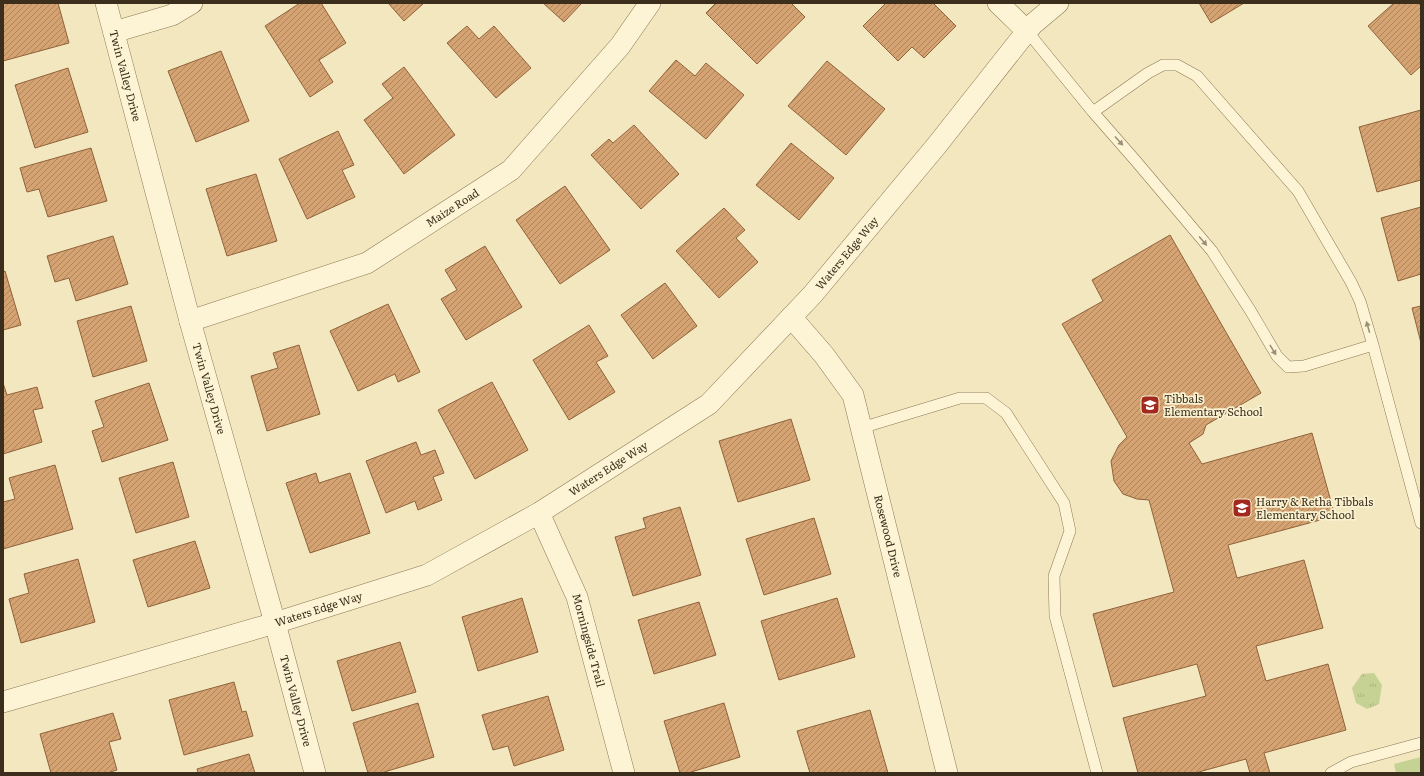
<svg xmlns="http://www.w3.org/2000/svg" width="1424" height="776" font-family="Literata,serif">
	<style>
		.park { fill: url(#park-tufts) }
		.pitch { fill: #c5d293 }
		.building { fill: url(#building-hatch); stroke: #906239 }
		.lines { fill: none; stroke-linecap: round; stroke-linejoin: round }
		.lane-casing { stroke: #8e7856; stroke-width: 12 }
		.street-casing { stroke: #8e7856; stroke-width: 22 }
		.lane { stroke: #fcf4d4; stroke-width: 11 }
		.street { stroke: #fcf4d4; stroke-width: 21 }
		.oneway { fill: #9c9178 }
		.labels { text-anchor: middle; stroke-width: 3.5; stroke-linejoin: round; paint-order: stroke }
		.street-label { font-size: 11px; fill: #3c2e1c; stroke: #f9f1d0 }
		.poi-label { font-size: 11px; fill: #3c2e1c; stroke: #f9f1d0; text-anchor: start }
	</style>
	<defs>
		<pattern id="park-tufts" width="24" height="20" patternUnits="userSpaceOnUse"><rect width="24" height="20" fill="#c5d293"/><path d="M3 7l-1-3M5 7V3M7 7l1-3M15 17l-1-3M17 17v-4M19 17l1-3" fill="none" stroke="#aab57e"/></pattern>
		<pattern id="building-hatch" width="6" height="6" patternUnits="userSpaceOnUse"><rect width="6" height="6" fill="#d5a372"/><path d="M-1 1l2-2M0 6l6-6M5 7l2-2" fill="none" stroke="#ae855d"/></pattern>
	</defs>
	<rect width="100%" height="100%" fill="#f3e7c0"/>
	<path class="park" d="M1374,673L1382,685L1379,704L1367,709L1356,703L1352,688L1362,674Z"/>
	<path class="pitch" d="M1421,757V773H1396L1394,764Z"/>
	<path class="building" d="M3,3H58L69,43L3,61Z
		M300,3H321L346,43L319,60L333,82L310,97L265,26Z
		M388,3H424L404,21Z
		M543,3H582L564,22Z
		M716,3H791L805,17L757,64L706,13Z
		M886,3H933L956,26L924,58L912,47L898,61L863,26Z
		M1199,3H1244L1211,23Z
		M1394,3H1418L1421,6V66L1411,75L1368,26Z
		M467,26L479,39L494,26L531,68L496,98L447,43Z
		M221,51L249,121L196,142L168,71Z
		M676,60L695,76L706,63L744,95L706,139L649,91Z
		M827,61L885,109L846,155L788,106Z
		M404,67L455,135L404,174L364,120L393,98L382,84Z
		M68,68L88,132L35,148L15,85Z
		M1421,110V161H1420L1421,180L1377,192L1359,127Z
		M634,125L679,174L641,209L591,155L609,139L613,143Z
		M338,131L354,165L342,170L355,197L307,219L279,159Z
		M791,143L834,178L799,220L756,185Z
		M91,148L107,201L48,217L39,189L27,192L20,168Z
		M256,174L277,241L227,256L206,189Z
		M565,186L610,250L560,284L516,220Z
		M1421,207V274L1398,281L1381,218Z
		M724,208L745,230L736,238L758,262L719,298L676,251Z
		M1170,235L1261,393L1206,425L1203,434L1189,443L1202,464L1312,433L1335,516L1228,545L1237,578L1304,560L1323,628L1256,646L1266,681L1328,664L1346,730L1264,753L1270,773H1250L1246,759L1195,773H1138L1123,718L1206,696L1197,664L1113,687L1093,614L1174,592L1149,500L1137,499L1123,494L1114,481L1111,461L1119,445L1127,437L1062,324L1103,301L1092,280Z
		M113,236L128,284L76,301L69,278L55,282L47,256Z
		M485,246L522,307L466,340L441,299L457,290L445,270Z
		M5,271L21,325L3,330V272Z
		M665,283L697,326L653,359L621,315Z
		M388,304L420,372L398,382L395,374L358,391L330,331Z
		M131,306L147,361L93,377L77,321Z
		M1421,306V343L1412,308Z
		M589,325L608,356L596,362L615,392L569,420L533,360Z
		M299,345L320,414L267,431L251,376L278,368L273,353Z
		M492,382L528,450L475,479L438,410Z
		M3,383L7,395L37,387L43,408L33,410L42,442L3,454Z
		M149,383L168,440L102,462L92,431L104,427L95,401Z
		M791,419L810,480L738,502L719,441Z
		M416,442L421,455L435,450L444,473L433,477L442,500L418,510L415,501L386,513L366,461Z
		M173,462L189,517L136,533L119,478Z
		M55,465L73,529L3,549V502L15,499L9,478Z
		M316,473L319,483L350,473L370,533L310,553L286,483Z
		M680,507L701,575L633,596L615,537L646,528L643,518Z
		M814,518L831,574L764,595L746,539Z
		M195,541L210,588L148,607L133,560Z
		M78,559L95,622L21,643L9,599L29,593L24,574Z
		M522,598L538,652L478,671L462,617Z
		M837,598L855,657L779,680L761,621Z
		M699,602L716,655L654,674L638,620Z
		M400,642L416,692L352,711L337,661Z
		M234,682L242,712L246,711L253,736L184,755L169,700Z
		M548,696L564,750L514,766L508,746L493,750L482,715Z
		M418,703L434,757L381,773H368L353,723Z
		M724,703L740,757L688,773H680L664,721Z
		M870,710L888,773H810L797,731Z
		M113,713L121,739L109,742L117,770L107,773H51L40,734Z
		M249,754L255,773H198L197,769Z"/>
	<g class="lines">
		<g class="lane-casing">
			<path id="lane" d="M1027,31L1093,112L1135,160L1212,251L1250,310L1277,356L1288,367L1304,366L1373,345L1360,301L1351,282L1298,191L1197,76L1177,65H1163L1148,73L1093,112
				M1373,345L1421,523
				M861,428L960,398H986L1006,413L1064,503L1070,531L1054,576L1055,616L1097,773
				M1331,773L1351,762L1421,743"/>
		</g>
		<g class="street-casing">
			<g id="street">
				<path id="s1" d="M106,3L190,321L275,623L315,773"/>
				<path d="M998,3L1027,31"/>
				<path d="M114,32L172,15L192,3"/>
				<path id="s2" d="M791,317L824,355L853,395L947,773"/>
				<path id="s3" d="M190,321L367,263L511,170L620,46L650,3"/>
				<path id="s4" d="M539,513L577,597L624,773"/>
				<path id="s5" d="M3,702L275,623L427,575L539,513L709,404L813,294L937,145L1027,31L1033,24L1058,3"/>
			</g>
		</g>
		<use href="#lane" class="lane"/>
		<use href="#street" class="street"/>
	</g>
	<defs><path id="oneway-solid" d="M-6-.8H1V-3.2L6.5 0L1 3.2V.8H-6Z"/></defs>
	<g class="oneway">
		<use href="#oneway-solid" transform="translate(1119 141) rotate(48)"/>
		<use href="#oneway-solid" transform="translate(1203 241) rotate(49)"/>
		<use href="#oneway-solid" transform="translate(1368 327) rotate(-106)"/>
		<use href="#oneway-solid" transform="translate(1273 350) rotate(59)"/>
	</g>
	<defs>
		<g id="school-square" transform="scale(1)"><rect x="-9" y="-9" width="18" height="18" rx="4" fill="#a3291f" stroke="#f9f1d0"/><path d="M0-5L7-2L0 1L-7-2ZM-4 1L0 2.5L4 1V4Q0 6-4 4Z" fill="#fff"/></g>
	</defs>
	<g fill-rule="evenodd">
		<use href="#school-square" x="1150" y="405"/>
		<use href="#school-square" x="1242" y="508"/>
	</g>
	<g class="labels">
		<g class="street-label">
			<text dy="4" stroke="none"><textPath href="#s1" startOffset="75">Twin Valley Drive</textPath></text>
			<text dy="4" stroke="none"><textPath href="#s3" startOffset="288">Maize Road</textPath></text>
			<text dy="4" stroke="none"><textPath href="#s5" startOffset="977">Waters Edge Way</textPath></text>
			<text dy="4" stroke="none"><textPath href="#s1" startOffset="399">Twin Valley Drive</textPath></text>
			<text dy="4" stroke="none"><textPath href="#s5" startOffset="653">Waters Edge Way</textPath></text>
			<text dy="4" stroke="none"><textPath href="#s2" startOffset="245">Rosewood Drive</textPath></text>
			<text dy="4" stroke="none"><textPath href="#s5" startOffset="329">Waters Edge Way</textPath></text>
			<text dy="4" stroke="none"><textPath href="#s4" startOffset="137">Morningside Trail</textPath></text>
			<text dy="4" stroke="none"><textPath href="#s1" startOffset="723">Twin Valley Drive</textPath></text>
		</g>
		<g class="poi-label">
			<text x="1164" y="403">Tibbals<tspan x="1164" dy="13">Elementary School</tspan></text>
			<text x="1256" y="506">Harry &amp; Retha Tibbals<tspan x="1256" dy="13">Elementary School</tspan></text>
		</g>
	</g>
	<rect width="1424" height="776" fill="none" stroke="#3c2e1c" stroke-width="8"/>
</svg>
